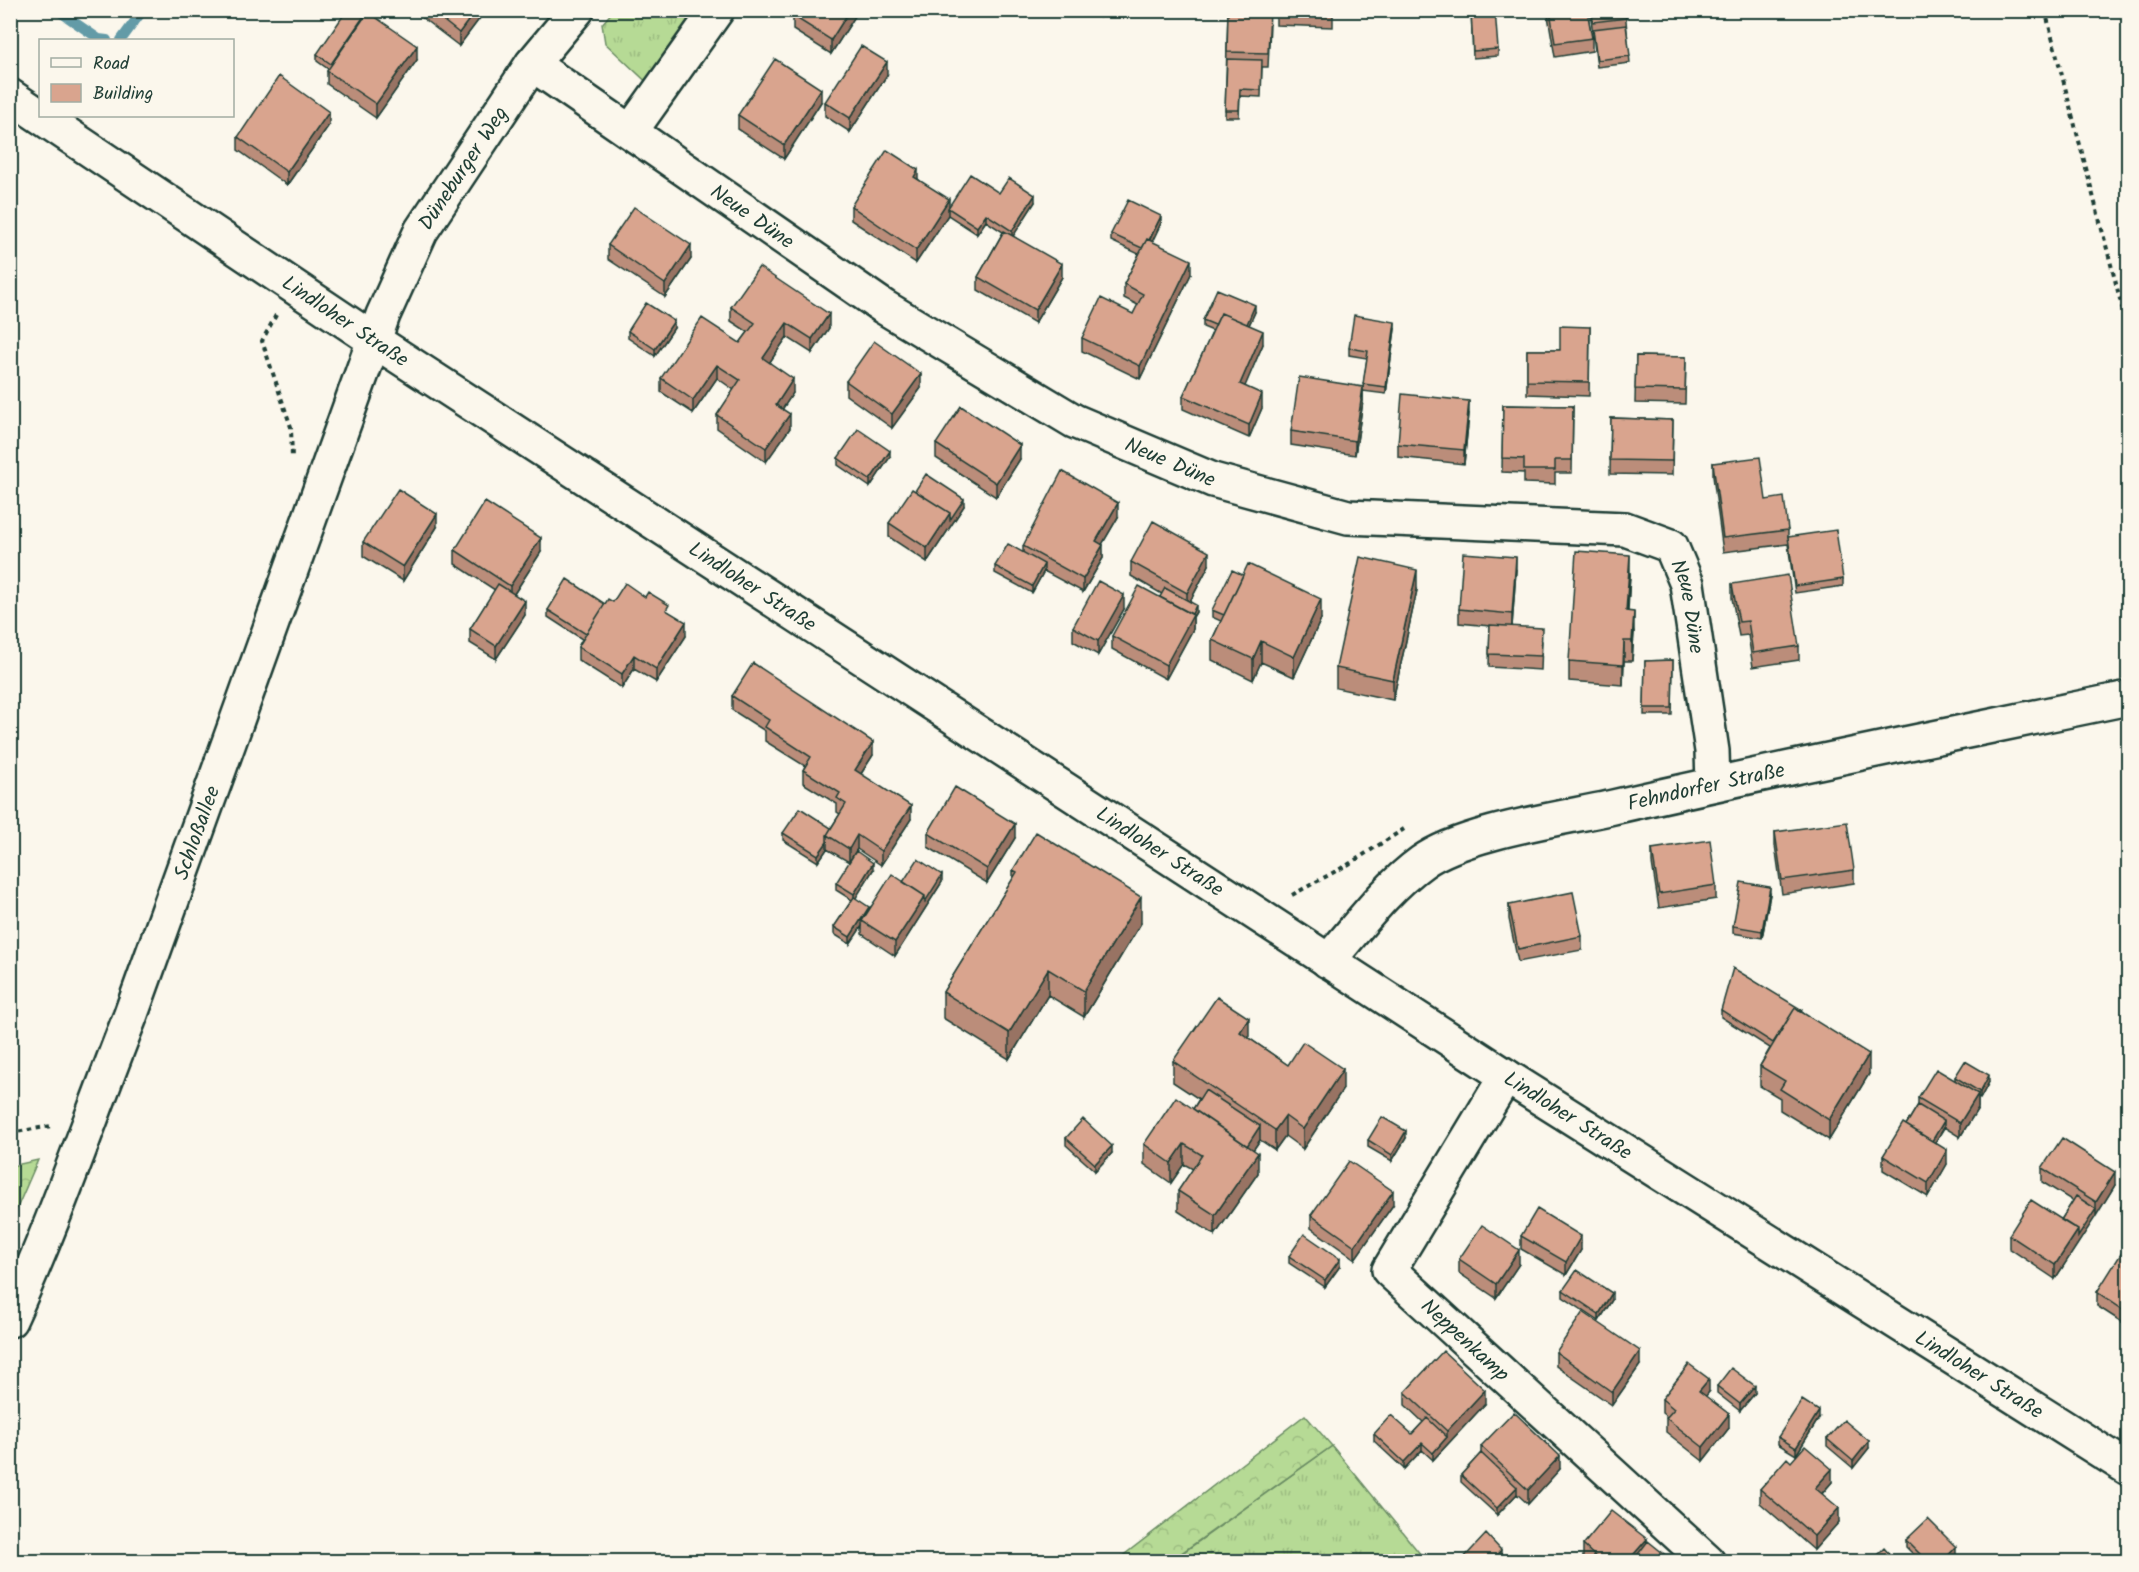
<svg xmlns="http://www.w3.org/2000/svg" width="2139" height="1572" font-family="Kalam,sans-serif">
	<style>
		.grass { fill: url(#grass-tufts); stroke: #6a8c64; stroke-width: 1.5 }
		.forest { fill: url(#forest-crowns); stroke: #6a8c64; stroke-width: 1.5 }
		.lines { fill: none; stroke-linecap: round; stroke-linejoin: round }
		.stream { stroke: #649ba7; stroke-width: 10 }
		.minor-casing { stroke: #1f3d34; stroke-width: 38 }
		.path { stroke: #1f3d34; stroke-width: 4; stroke-dasharray: 4.5 4.5; stroke-linecap: butt }
		.minor { stroke: #fbf7ec; stroke-width: 33 }
		.wall { fill: #bb8d7a; stroke: #1f3d34; stroke-width: 1.5 }
		.shaded-wall { fill: #987363; stroke: #1f3d34; stroke-width: 1.5 }
		.building { fill: #d9a48e; stroke: #1f3d34; stroke-width: 1.5 }
		.labels { text-anchor: middle; stroke-width: 6; stroke-linejoin: round; paint-order: stroke }
		.street-label { font-size: 21px; fill: #1f3d34; stroke: #fbf7ec }
	</style>
	<defs>
		<pattern id="grass-tufts" width="24" height="20" patternUnits="userSpaceOnUse" patternTransform="scale(1.5)"><rect width="24" height="20" fill="#b6da95"/><path d="M3 7l-1-3M5 7V3M7 7l1-3M15 17l-1-3M17 17v-4M19 17l1-3" fill="none" stroke="#9cbc81"/></pattern>
		<pattern id="forest-crowns" width="20" height="18" patternUnits="userSpaceOnUse" patternTransform="scale(1.5)"><rect width="20" height="18" fill="#b6da95"/><path d="M2 6a3 3 0 1 1 6 0M12 15a3 3 0 1 1 6 0" fill="none" stroke="#9cbc81"/></pattern>
	</defs>
	<rect width="100%" height="100%" fill="#fbf7ec"/>
	<filter id="ink" filterUnits="userSpaceOnUse"><feTurbulence type="fractalNoise" baseFrequency=".0167" numOctaves="2"/><feDisplacementMap in="SourceGraphic" scale="12" xChannelSelector="R" yChannelSelector="G"/><feConvolveMatrix kernelMatrix="1 2 1 2 8 2 1 2 1" color-interpolation-filters="sRGB"/></filter>
	<g filter="url(#ink)">
		<path class="grass" d="M613,11H708L653,88L605,43L602,24Z
			M1332,1446L1426,1561L1170,1562Z"/>
		<path class="forest" d="M38,1160L11,1222V1166Z
			M1305,1415L1332,1446L1170,1561H1116Z"/>
		<g class="lines">
			<path class="stream" d="M57,10L99,39L107,40
				M121,40L143,10"/>
			<g class="minor-casing">
				<g id="minor">
					<path id="s1" d="M532,64L884,307L1074,421L1213,480L1348,517L1625,529L1671,546L1687,584L1712,751L1713,784"/>
					<path id="s2" d="M10,96L375,341L1506,1076L2128,1468"/>
					<path d="M631,131L717,10"/>
					<path id="s3" d="M1328,961C1357,928 1386,888 1422,862C1462,833 1558,819 1609,808C1781,768 1955,734 2128,698"/>
					<path id="s4" d="M1506,1076L1389,1270L1708,1562"/>
					<path id="s5" d="M10,1320C55,1221 90,1118 130,1017L383,315L421,231L532,64L577,10"/>
				</g>
			</g>
			<path class="path" d="M2045,10L2128,330
				M276,315L262,341L291,427L292,459
				M1292,895L1349,864L1404,829
				M10,1133L52,1126"/>
			<use href="#minor" class="minor"/>
		</g>
		<path class="wall" d="M412,10H486L459,46Z
			M859,10L831,54L793,30V16Z
			M1094,10H1106L1100,17Z
			M1228,10L1270,24L1268,67H1262L1261,97L1240,96L1239,117H1225Z
			M1276,10H1333V27L1276,25Z
			M1471,10L1498,49V56L1473,58Z
			M1547,10H1587L1592,38V51L1555,57Z
			M1590,10H1625L1630,63L1597,67Z
			M317,54L417,60L376,118L327,84V71L328,69L317,61Z
			M887,75L850,132L825,116V102Z
			M821,102L784,159L738,129V115Z
			M329,125L287,185L238,150V137Z
			M918,179L949,206L999,193L1035,202L1013,236L1062,277L1035,323L978,290V277L1003,232L986,221L977,234L948,215L916,263L851,220V206Z
			M1161,223L1152,241L1191,274L1140,379L1082,351V338L1133,314L1138,305L1124,298V284L1139,254L1111,241V234Z
			M608,245L691,259L665,297L608,259Z
			M731,307L829,328L812,353L787,337L769,363L793,393L782,409L790,428L766,462L717,428V415L734,390L717,378L693,413L661,392V378L740,343L748,332L731,321Z
			M1255,312L1249,325L1263,344L1244,387L1262,408L1249,438L1183,409V396L1213,331L1203,327V320Z
			M1590,327L1589,396L1527,394V350H1560Z
			M674,328L655,356L628,338V331Z
			M1395,329L1386,394L1363,391V401L1355,455L1291,445V431L1363,387L1367,358L1349,355V348Z
			M1636,356L1686,357L1685,404L1635,403Z
			M846,381L921,388L892,428L846,395Z
			M1503,405L1573,406L1572,473H1555V484L1524,483V473L1502,472Z
			M1469,414L1464,464L1398,457V444Z
			M1611,418L1673,420L1672,475L1610,474Z
			M936,444L1020,459L996,497L936,458Z
			M890,457L870,487L838,465V458Z
			M1713,463L1766,500L1788,530V537L1843,579V586L1795,593L1788,544L1723,552L1713,476Z
			M915,491L964,506L927,562L889,537V523Z
			M1118,517L1102,544L1103,558L1083,592L1044,571L1032,593L995,573V566L1023,552V546Z
			M437,527L403,581L363,556V542Z
			M455,550L541,552L514,594L525,615L496,659L470,643V629L495,590L455,564Z
			M1131,562L1209,565L1190,602L1196,612L1193,617V629L1166,679L1112,649V636L1160,597L1162,594L1131,576Z
			M1516,570L1512,626L1542,641L1541,670L1489,667L1490,626L1459,623V609Z
			M1630,575L1628,611L1634,632L1632,661H1624L1623,685L1569,681V661Z
			M1732,584L1799,646V660L1753,667L1748,635L1739,636L1732,598Z
			M1417,590L1393,700L1336,688V668Z
			M613,602L669,612L686,636L656,682L634,669L622,688L578,660V647L582,639L548,617V610L605,604Z
			M1124,609L1098,655L1073,641V627Z
			M1212,610L1321,619L1294,677L1261,662L1253,680L1212,660V640L1221,621L1212,617Z
			M1673,660L1672,715H1644L1645,661Z
			M732,696L873,755L861,774L911,819L881,865L857,849L849,862L827,849L818,862L783,840V833L831,828L840,814L837,812V804L803,783V770L805,766L765,741V731L732,710Z
			M1775,832L1854,870V883L1782,894L1775,845Z
			M928,833L1015,838L987,883L928,847Z
			M1652,849L1716,885V899L1659,908L1652,863Z
			M873,870L855,898L869,908L903,882H942L895,956L862,934V926L850,944L834,934V927L852,900L836,890V883Z
			M1013,870L1141,923L1084,1017L1048,995L1009,1059L943,1018V992L1013,879Z
			M1770,894L1762,938L1733,933V926Z
			M1509,905L1582,936V950L1518,962L1509,919Z
			M1721,1010L1802,1012L1869,1074L1829,1140L1780,1110V1098L1760,1086V1066L1770,1048L1721,1017Z
			M1249,1038L1288,1065L1343,1089L1303,1149L1285,1136L1275,1150L1260,1140L1253,1150L1258,1173L1215,1235L1178,1211V1191L1193,1169L1184,1164L1171,1183L1144,1164V1144L1193,1109L1199,1099L1173,1082V1061Z
			M1955,1077L1989,1082L1980,1099L1978,1097V1108L1960,1137L1944,1127L1935,1143L1947,1164L1928,1197L1883,1170V1156L1906,1125L1918,1105V1098L1955,1080Z
			M1066,1138L1112,1153L1095,1171L1066,1145Z
			M1406,1138L1392,1161L1368,1147V1140Z
			M2042,1168L2115,1185L2055,1279L2009,1248V1235L2061,1220L2073,1201L2042,1182Z
			M2128,1195V1219L2121,1214V1207Z
			M1393,1205L1355,1259L1311,1228V1215Z
			M1521,1236L1581,1250L1566,1275L1521,1249Z
			M2128,1248V1326L2097,1306V1292Z
			M1289,1256L1340,1266L1325,1287L1289,1263Z
			M1459,1259L1519,1264L1496,1298L1459,1273Z
			M1563,1290L1612,1300L1599,1321L1563,1297Z
			M1556,1352L1640,1365L1612,1405L1556,1366Z
			M1717,1386L1755,1393L1740,1411L1717,1393Z
			M1405,1392L1485,1404L1433,1460L1422,1450L1404,1469L1374,1441V1434H1412L1423,1422L1405,1405Z
			M1709,1392L1705,1396L1729,1428L1703,1461L1666,1432V1418L1667,1417L1662,1413V1399Z
			M1819,1418L1796,1455L1778,1444V1437Z
			M1827,1439L1869,1448L1853,1468L1827,1446Z
			M1481,1446L1560,1469L1528,1504L1517,1494L1497,1515L1461,1482V1475L1481,1453Z
			M1791,1462L1832,1482L1822,1494L1839,1522L1814,1550L1760,1503V1489Z
			M1906,1540L1956,1554L1949,1562H1921L1906,1547Z
			M1647,1542L1674,1562H1586L1583,1559V1545Z"/>
		<path class="shaded-wall" d="M476,10H486L459,46V33Z
			M850,10H859L831,54V40Z
			M1100,10H1106L1100,17Z
			M417,46V60L376,118V104Z
			M887,62V75L850,132V118Z
			M821,89V102L784,159V145Z
			M329,112V125L287,185V172Z
			M918,170V184L914,177Z
			M1035,195V202L1012,238V231Z
			M949,199V210L948,208V215L916,263V250Z
			M986,214V221L977,234V227Z
			M1161,216V223L1145,257V250Z
			M691,245V259L665,297V284Z
			M1191,260V274L1140,379V366Z
			M1062,264V277L1035,323V310Z
			M1255,305V312L1244,336V329Z
			M829,314V328L812,353V339Z
			M674,321V328L655,356V349Z
			M1395,322V329L1386,394V387Z
			M787,323V337L763,372V358Z
			M1263,331V344L1240,398V384Z
			M717,365V378L693,413V400Z
			M921,374V388L892,428V414Z
			M793,379V393L776,419V405Z
			M1363,387V401L1355,455V441Z
			M1262,394V408L1249,438V425Z
			M1469,401V414L1464,464V450Z
			M790,414V428L766,462V448Z
			M1020,445V459L996,497V483Z
			M890,451V457L870,487V480Z
			M964,499V506L927,562V548L950,513Z
			M1118,503V517L1096,555V541Z
			M437,514V527L403,581V567Z
			M541,538V552L510,600V586Z
			M1103,545V558L1083,592V579Z
			M1209,552V565L1187,607V593Z
			M1630,555V575L1626,631V611Z
			M1516,557V570L1512,627V614Z
			M1044,564V571L1032,593V586Z
			M1417,570V590L1393,700V680Z
			M1124,595V609L1098,655V641Z
			M1321,599V619L1294,677V657Z
			M525,601V615L496,659V646Z
			M1196,605V612L1193,617V629L1166,679V665Z
			M1634,612V632L1632,661V641Z
			M686,622V636L656,682V669Z
			M1261,641V662L1253,680V659Z
			M1624,641V661L1623,685V665Z
			M634,655V669L622,688V674Z
			M873,742V755L855,783V770Z
			M911,806V819L881,865V851Z
			M1015,824V838L987,883V869Z
			M857,835V849L849,862V849Z
			M827,842V849L818,862V855Z
			M873,863V870L854,901V894Z
			M942,875V882L895,956V942L925,896Z
			M1770,887V894L1762,938V931Z
			M1141,897V923L1084,1017V991Z
			M869,907L862,921V926L850,944V937Z
			M1048,969V995L1009,1059V1033Z
			M1249,1018V1039L1240,1032Z
			M1869,1054V1074L1829,1140V1120Z
			M1343,1069V1089L1303,1149V1129Z
			M1989,1075V1082L1980,1099V1092Z
			M1978,1094V1108L1960,1137V1123Z
			M1285,1116V1136L1275,1150V1130Z
			M1944,1121V1128L1929,1152V1145Z
			M1260,1126V1140L1244,1163V1150Z
			M1406,1131V1138L1392,1161V1155Z
			M1184,1144V1164L1171,1183V1163Z
			M1112,1146V1153L1095,1171V1164Z
			M1947,1150V1164L1928,1197V1183Z
			M1258,1153V1173L1215,1235V1215Z
			M2115,1172V1185L2096,1216V1202Z
			M1393,1191V1205L1355,1259V1246Z
			M2096,1209V1216L2055,1279V1265L2078,1230Z
			M1581,1236V1250L1566,1275V1262Z
			M1519,1250V1264L1496,1298V1284Z
			M1340,1259V1266L1325,1287V1280Z
			M1612,1293V1300L1599,1321V1314Z
			M1640,1351V1365L1612,1405V1392Z
			M1709,1379V1392L1699,1405V1391Z
			M1755,1386V1393L1740,1411V1404Z
			M1485,1390V1404L1433,1460V1453L1447,1437V1431Z
			M1819,1411V1418L1796,1455V1448Z
			M1729,1414V1428L1703,1461V1447Z
			M1869,1441V1448L1853,1468V1461Z
			M1422,1443V1450L1404,1469V1462Z
			M1560,1456V1469L1528,1504V1490Z
			M1832,1469V1482L1815,1501V1488Z
			M1517,1487V1494L1497,1515V1508Z
			M1839,1508V1522L1814,1550V1536Z
			M1647,1539V1553L1639,1562H1627Z
			M1956,1547V1554L1949,1562H1942Z
			M1501,1550V1557L1497,1562H1490Z"/>
		<path class="building" d="M347,10H356L364,16L331,64L317,54Z
			M430,10H476L459,33Z
			M797,10H850L831,40L793,16Z
			M1228,10L1270,11L1268,53L1227,52Z
			M1471,10H1495L1498,49L1473,51Z
			M1550,10H1587L1592,38L1555,43Z
			M1592,10H1625L1626,18L1593,22Z
			M368,12L417,46L376,104L327,71Z
			M1626,25L1630,56L1597,60L1593,29Z
			M861,46L887,62L850,118L825,102Z
			M775,59L821,89L784,145L738,115Z
			M1227,59L1262,60L1261,90L1240,89L1239,110H1225Z
			M279,76L329,112L287,172L238,137Z
			M887,150L918,170L914,177L949,199L916,250L851,206Z
			M970,174L999,193L1009,178L1035,195L1012,231L986,214L977,227L948,208Z
			M1128,200L1161,216L1149,240L1147,239L1142,248L1111,234Z
			M634,207L691,245L665,284L608,245Z
			M1004,231L1062,264L1035,310L978,277Z
			M1147,239L1191,260L1140,366L1082,338L1101,298L1133,314L1143,294L1124,284Z
			M759,267L829,314L812,339L787,323L763,358L793,379L776,405L790,414L766,448L717,415L740,380L717,365L693,400L661,378L702,318L740,343L755,323L731,307Z
			M1217,289L1255,305L1247,324L1221,313L1215,325L1203,320Z
			M646,303L674,321L655,349L628,331Z
			M1221,313L1263,331L1240,384L1262,394L1249,425L1183,396Z
			M1354,315L1395,322L1386,387L1363,384L1368,351L1349,348Z
			M1560,326L1590,327L1589,382L1527,381V350H1560Z
			M874,341L921,374L892,414L846,381Z
			M1636,356L1686,357L1685,390L1635,389Z
			M1299,377L1363,387L1355,441L1291,431Z
			M1402,394L1469,401L1464,450L1398,444Z
			M1503,405L1573,406L1572,460H1555V470H1524V459L1502,458Z
			M961,406L1020,445L996,483L936,444Z
			M1611,418L1673,420L1672,461L1610,460Z
			M858,429L890,451L870,480L838,458Z
			M1760,457L1766,500L1784,497L1788,530L1723,538L1713,463Z
			M1062,471L1118,503L1096,541L1103,545L1083,579L1023,546Z
			M926,474L964,499L950,520V513L915,491Z
			M398,489L437,514L403,567L363,542Z
			M912,489L950,513L927,548L889,523Z
			M485,502L541,538L510,586L455,550Z
			M1153,521L1209,552L1187,593L1131,562Z
			M1836,530L1843,579L1795,586L1788,537Z
			M1008,544L1044,564L1032,586L995,566Z
			M1576,551L1630,555L1626,611L1634,612L1632,641H1624L1623,665L1569,661Z
			M1463,553L1516,557L1512,614L1459,609Z
			M1360,557L1417,570L1393,680L1336,668Z
			M1248,564L1321,599L1294,657L1261,641L1253,659L1212,640Z
			M1232,570L1243,575L1224,615L1212,610Z
			M1788,575L1799,646L1753,653L1748,621L1739,622L1732,584Z
			M567,579L605,604L586,634L548,610Z
			M1098,581L1124,595L1098,641L1073,627Z
			M625,583L645,597L648,592L669,605L666,610L686,622L656,669L634,655L622,674L578,647L608,599L613,602Z
			M498,584L525,601L496,646L470,629Z
			M1139,586L1193,615L1166,665L1112,636Z
			M1165,588L1196,605L1192,614L1160,597Z
			M1490,625L1542,628L1541,656L1489,654Z
			M1673,660L1672,708H1644L1645,661Z
			M753,663L873,742L855,770L911,806L881,851L857,835L849,849L827,835L846,804L837,798L840,793L803,770L811,757L765,727L769,720L732,696Z
			M955,787L1015,824L987,869L928,833Z
			M800,808L831,828L827,835V842L818,855L783,833Z
			M1847,822L1854,870L1782,880L1775,832Z
			M1036,832L1141,897L1084,991L1048,969L1009,1033L943,992L1017,872L1013,870Z
			M1710,840L1716,885L1659,894L1652,849Z
			M856,851L873,863L854,894L836,883Z
			M918,859L942,875L925,902V896L903,882Z
			M892,874L925,896L895,942L862,921Z
			M1741,882L1770,887L1762,931L1733,926Z
			M1573,892L1582,936L1518,949L1509,905Z
			M854,897L869,907L850,937L834,927Z
			M1733,968L1802,1010L1800,1012L1795,1008L1773,1043L1721,1010Z
			M1217,997L1249,1018L1240,1032L1288,1065L1303,1042L1343,1069L1303,1129L1285,1116L1275,1130L1173,1061Z
			M1795,1008L1869,1054L1829,1120L1780,1089L1785,1081L1760,1066Z
			M1965,1061L1989,1075L1980,1092L1955,1077Z
			M1936,1069L1978,1094L1960,1123L1918,1098Z
			M1205,1090L1260,1126L1247,1146L1193,1109Z
			M1176,1097L1258,1153L1215,1215L1178,1191L1202,1155L1184,1144L1171,1163L1144,1144Z
			M1918,1105L1944,1121L1932,1141L1906,1125Z
			M1382,1117L1406,1131L1392,1155L1368,1140Z
			M1083,1119L1112,1146L1095,1164L1066,1138Z
			M1903,1123L1947,1150L1928,1183L1883,1156Z
			M2062,1138L2115,1172L2096,1202L2042,1168Z
			M1349,1161L1393,1191L1355,1246L1311,1215Z
			M2128,1195V1212L2121,1207Z
			M2076,1196L2096,1209L2078,1237V1230L2061,1220Z
			M2031,1200L2078,1230L2055,1265L2009,1235Z
			M1537,1209L1581,1236L1566,1262L1521,1236Z
			M1482,1225L1519,1250L1496,1284L1459,1259Z
			M1304,1234L1340,1259L1325,1280L1289,1256Z
			M2126,1246L2128,1248V1313L2097,1292Z
			M1577,1270L1612,1293L1599,1314L1563,1290Z
			M1583,1312L1640,1351L1612,1392L1556,1352Z
			M1443,1351L1485,1390L1447,1431L1405,1392Z
			M1689,1364L1709,1379L1699,1391L1729,1414L1703,1447L1666,1418L1674,1409L1662,1399Z
			M1731,1368L1755,1386L1740,1404L1717,1386Z
			M1802,1400L1819,1411L1796,1448L1778,1437Z
			M1514,1412L1560,1456L1528,1490L1481,1446Z
			M1391,1415L1412,1434L1427,1418L1447,1437L1433,1453L1422,1443L1404,1462L1374,1434Z
			M1844,1420L1869,1441L1853,1461L1827,1439Z
			M1805,1446L1832,1469L1815,1488L1839,1508L1814,1536L1760,1489L1787,1458L1791,1462Z
			M1481,1453L1517,1487L1497,1508L1461,1475Z
			M1611,1511L1647,1539L1627,1562H1601L1583,1545Z
			M1928,1519L1956,1547L1942,1562H1928L1906,1540Z
			M1486,1534L1501,1550L1490,1562H1460Z
			M1648,1541L1674,1562H1632Z
			M1884,1548L1896,1562H1870Z"/>
	</g>
	<g class="labels">
		<g class="street-label">
			<text dy="7" stroke="none"><textPath href="#s5" startOffset="1240">Düneburger Weg</textPath></text>
			<text dy="7" stroke="none"><textPath href="#s1" startOffset="268">Neue Düne</textPath></text>
			<text dy="7" stroke="none"><textPath href="#s2" startOffset="404">Lindloher Straße</textPath></text>
			<text dy="7" stroke="none"><textPath href="#s1" startOffset="754">Neue Düne</textPath></text>
			<text dy="7" stroke="none"><textPath href="#s2" startOffset="890">Lindloher Straße</textPath></text>
			<text dy="7" stroke="none"><textPath href="#s1" startOffset="1330">Neue Düne</textPath></text>
			<text dy="7" stroke="none"><textPath href="#s3" startOffset="432">Fehndorfer Straße</textPath></text>
			<text dy="7" stroke="none"><textPath href="#s5" startOffset="522">Schloßallee</textPath></text>
			<text dy="7" stroke="none"><textPath href="#s2" startOffset="1376">Lindloher Straße</textPath></text>
			<text dy="7" stroke="none"><textPath href="#s2" startOffset="1862">Lindloher Straße</textPath></text>
			<text dy="7" stroke="none"><textPath href="#s4" startOffset="330">Neppenkamp</textPath></text>
			<text dy="7" stroke="none"><textPath href="#s2" startOffset="2348">Lindloher Straße</textPath></text>
		</g>
	</g>
	<rect width="2139" height="1572" fill="none" stroke="#fbf7ec" stroke-width="36"/>
	<rect x="18" y="18" width="2103" height="1536" fill="none" stroke="#1f3d34" stroke-width="2" filter="url(#ink)"/>
	<rect x="39" y="39" width="195" height="78" fill="#fbf7ec" stroke="#a3ada2" stroke-width="1.5"/>
	<rect x="51" y="58" width="30" height="9" fill="#fbf7ec" stroke="#a3ada2" stroke-width="1.5"/>
	<text x="93" y="69" font-size="18" fill="#1f3d34">Road</text>
	<rect x="51" y="84" width="30" height="18" fill="#d9a48e" stroke="#a3ada2" stroke-width="1.5"/>
	<text x="93" y="99" font-size="18" fill="#1f3d34">Building</text>
</svg>
